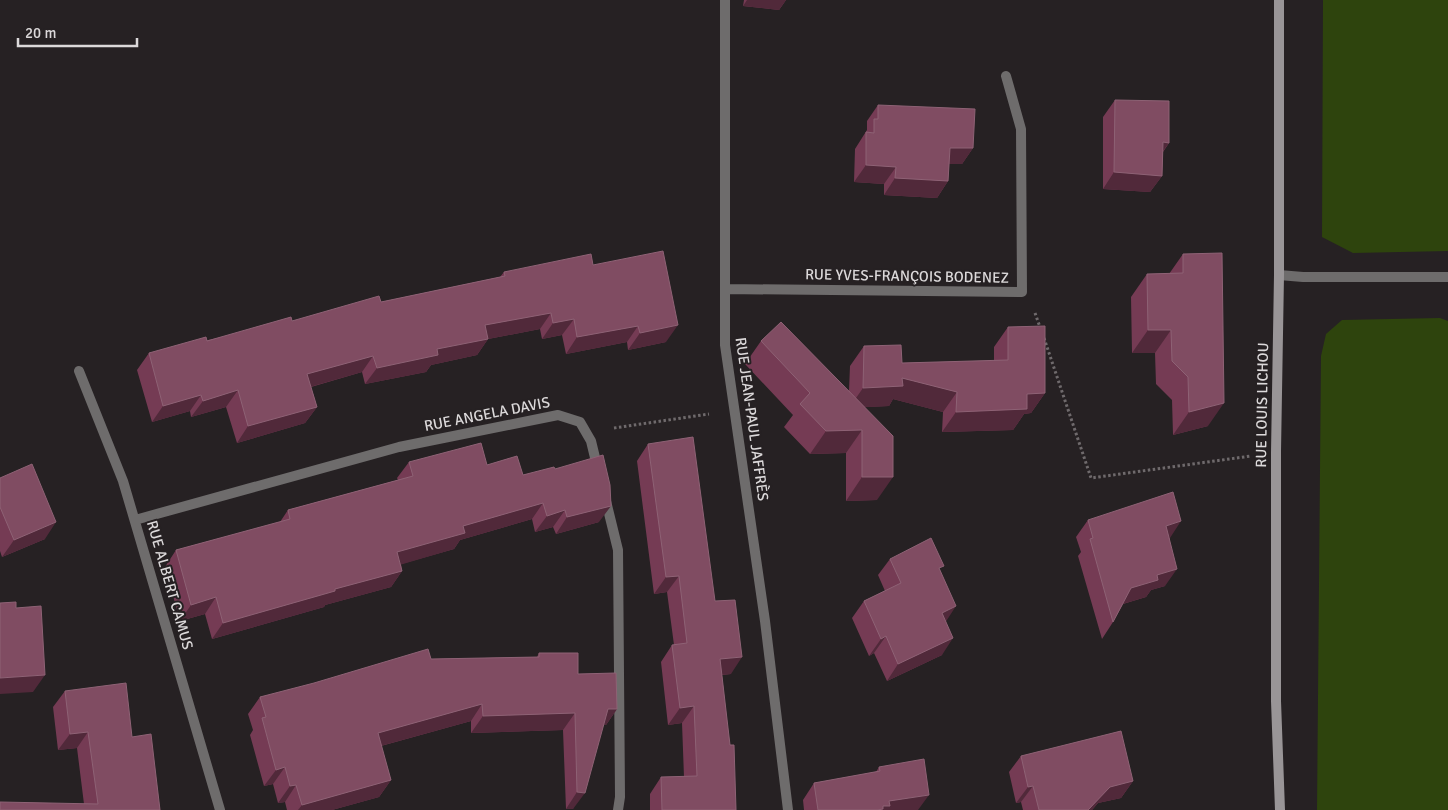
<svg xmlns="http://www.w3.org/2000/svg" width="1448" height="810" font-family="Signika,sans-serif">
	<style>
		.green { fill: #2e440d }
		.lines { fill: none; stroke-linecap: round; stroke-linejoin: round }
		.path { stroke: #6f6a6c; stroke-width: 3; stroke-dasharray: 2.5 2.5; stroke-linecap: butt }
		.street { stroke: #6e6c6c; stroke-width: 10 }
		.secondary { stroke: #999597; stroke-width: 10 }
		.wall { fill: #753b54 }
		.shaded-wall { fill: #51293a }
		.building { fill: #804c62; stroke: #8e6275 }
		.labels { text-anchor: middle; stroke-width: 4; stroke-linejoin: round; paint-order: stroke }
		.street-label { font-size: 15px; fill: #dcd9da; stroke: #262123 }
	</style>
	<rect width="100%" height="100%" fill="#262123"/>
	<path class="green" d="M1323,0H1448V251L1353,253L1322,237Z
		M1440,318L1448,321V810H1317L1321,356L1326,334L1342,320Z"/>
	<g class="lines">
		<path class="path" d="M1035,313L1041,330
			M1044,338L1091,478L1251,456
			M614,428L709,414"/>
		<path class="street" d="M725,0V345L765,621L788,810
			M1279,275L1303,277H1448
			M725,289L1022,292L1021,129L1006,76
			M79,371L123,481L220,810
			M605,497L618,550L620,797L618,810
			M135,520L399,447L558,415L580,422L591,441L598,470"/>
		<path class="secondary" d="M1279,0V275L1276,452V701L1280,810"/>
	</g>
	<path class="wall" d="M744,0H786L779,10L743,6Z
		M1115,100L1169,143L1163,152L1162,176L1150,192L1103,189V117Z
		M878,105L973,148L962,164H949L948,181L937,198L884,195V184L854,182L855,149L867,130V121Z
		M1183,254L1208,426L1173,435L1172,400L1156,384L1155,353H1132L1131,297L1147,274H1169Z
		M593,265L666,342L628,350L627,342L566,354L562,335L542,339L540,329L488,339L477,355L431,365L426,372L365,384L362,372L311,387L317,407L305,423L237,443L226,407L191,417L190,411L152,422L137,370L149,353L381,302L500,277L504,272Z
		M1008,327L1045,393L1031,413L1024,414L1013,430L942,432L943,412L893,399L889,406L865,407L877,500L846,501V453L810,454L784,427L793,415L745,364L761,341L849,391L850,366L864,346L902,363L994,361V347Z
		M648,444L715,601L731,674L722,675L736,810H650V794L661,777H684L682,723L668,725L661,662L672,645H674L667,592L654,594L637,461Z
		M409,462L487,465L523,475L555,469L599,522L556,534L553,527L535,532L532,519L460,540L454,549L401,564L402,571L391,587L325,605L324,607L212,639L205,614L180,621L165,567L176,550L280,522L288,510L398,480L397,478Z
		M0,478L45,539L2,557L0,551Z
		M1088,520L1170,538L1165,586L1151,590L1146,597L1123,604L1113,622L1102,639L1078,556L1081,552L1076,537Z
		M890,559L940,571L946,621L942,655L887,681L874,653L869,656L852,618L864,601L885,591L878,575Z
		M539,653L578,674L617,709L606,725H603L573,809H566L563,730L471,733V721L381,746L391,780L379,797L332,810H287L285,802L278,803L273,784L264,786L250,735L253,730L248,714L260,697L431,659L537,657Z
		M65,691L132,737L160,810L84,804L77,748L58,750L53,707Z
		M1021,756L1133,781L1121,798L1098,803L1092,810H1023L1021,802L1016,803L1009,772Z
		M879,767L918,810H804L803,800L814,783L876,772Z"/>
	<path class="shaded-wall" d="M747,0H786L779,10L743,6Z
		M1163,142L1169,143L1157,159Z
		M950,148H973L962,164H939Z
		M866,165L896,167L884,184L854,182Z
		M1114,172L1162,176L1150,192L1103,189Z
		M895,178L948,181L937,198L884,195Z
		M551,313L540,329L488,339L477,355L431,365L426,372L365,384L377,368L437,349L485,325Z
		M574,319L562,335L542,339L553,323Z
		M678,325L666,342L628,350L640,333Z
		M638,326L627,342L566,354L577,337Z
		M1148,330H1171L1155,353H1132Z
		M373,356L362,372L296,391L307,374Z
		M902,378L957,392L943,412L893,399L889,406L849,408L863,388Z
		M238,390L226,407L191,417L203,401Z
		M1045,393L1031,413L1024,414L1013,430L942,432L956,412L1027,394Z
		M201,395L190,411L152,422L163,406Z
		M1224,403L1208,426L1173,435L1189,412Z
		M317,407L305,423L237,443L248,426Z
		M862,430L846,453L810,454L826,431Z
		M862,477H893L877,500L846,501Z
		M543,503L532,519L460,540L454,549L386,569L397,552L463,526Z
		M611,506L599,522L556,534L567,517Z
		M565,510L553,527L535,532L547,516Z
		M1181,521L1170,538L1154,542L1166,526Z
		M56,522L45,539L2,557L14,540Z
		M1177,569L1165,586L1151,590L1146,597L1119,605L1131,588L1157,575Z
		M402,571L391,587L325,605L324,607L212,639L223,623L335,589Z
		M679,576L667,592L654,594L666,577Z
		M216,597L205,614L180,621L191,605Z
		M956,606L945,623L942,613Z
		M886,636L874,653L869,656L881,639Z
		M953,638L942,655L887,681L898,664Z
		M742,657L731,674L708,676L720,659Z
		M45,675L33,692L0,694V678Z
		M482,704L471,721L366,750L378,733Z
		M694,706L682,723L668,725L680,708Z
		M608,709H617L606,725H596Z
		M575,713L563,730L471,733L483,716Z
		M88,732L77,748L58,750L70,734Z
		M285,767L273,784L264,786L276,770Z
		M391,780L379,797L332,810H298L302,805Z
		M1133,781L1121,798L1098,803L1092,810H1088L1110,787Z
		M296,785L285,802L278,803L290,786Z
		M1033,786L1021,802L1016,803L1028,787Z
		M577,792L585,793L573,809H566Z
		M929,795L918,810H877L883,806L889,801Z"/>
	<path class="building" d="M1115,100L1169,101V143L1163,142L1162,176L1114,172Z
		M878,105L975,109L973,148H950L948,181L895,178L896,167L866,165V132L874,133V119H878Z
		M663,251L678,325L640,333L638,326L577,337L574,319L553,323L551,313L485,325L488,339L437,349L438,355L377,368L373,356L307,374L317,407L248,426L238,390L203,401L201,395L163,406L149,353L206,337L207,341L291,317L292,321L379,296L381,302L505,276L504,272L591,254L593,265Z
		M1222,253L1224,403L1189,412L1188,377L1172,361L1171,330H1148L1147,274L1183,273V254Z
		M781,322L893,436V477H862V430L826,431L800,404L810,393L761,341Z
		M1045,326V393L1027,394V409L956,412L957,392L902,378L903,386L863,388L864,346L901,345L902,363L1008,360V327Z
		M693,437L715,601L735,600L742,657L720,659L730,745H734L736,810H662L661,777L697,776L694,706L680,708L672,645L687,643L679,576L666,577L648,444Z
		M481,443L487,465L517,456L523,475L554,467L555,469L603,455L610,485L611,506L567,517L565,510L547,516L543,503L463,526L465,533L397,552L402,571L335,589V591L223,623L216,597L191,605L176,550L290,519L288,510L413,476L409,462Z
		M32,464L56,522L14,540L0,507V478Z
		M1173,492L1181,521L1166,526L1177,569L1157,575L1158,580L1131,588L1113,622L1090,539L1093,538L1088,520Z
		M931,538L944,566L939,568L956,606L942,613L953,638L898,664L886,636L881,639L864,601L901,583L890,559Z
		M16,602V608L41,606L45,675L0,678V603Z
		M428,649L431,659L539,657V653H578V674L616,673L617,709H608L585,793L577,792L575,713L483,716L482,704L378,733L391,780L302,805L296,785L290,786L285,767L276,770L262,718L266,717L260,697L314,683Z
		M126,683L132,737L151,734L160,810H0V802L98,804L88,732L70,734L65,691Z
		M1121,731L1133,781L1110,787L1088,810H1039L1033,786L1028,787L1021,756Z
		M924,759L929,795L889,801L890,806H883V809L877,810H818L814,783L880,771L879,767Z"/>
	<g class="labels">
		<g class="street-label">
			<text transform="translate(907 276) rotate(1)" y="5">RUE YVES-FRANÇOIS BODENEZ</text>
			<text transform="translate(1262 405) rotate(-89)" y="5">RUE LOUIS LICHOU</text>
			<text transform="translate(487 414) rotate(-11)" y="5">RUE ANGELA DAVIS</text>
			<text transform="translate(752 419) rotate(82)" y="5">RUE JEAN-PAUL JAFFRÈS</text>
			<text transform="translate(170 585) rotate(74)" y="5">RUE ALBERT CAMUS</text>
		</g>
	</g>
	<path d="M18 38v8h119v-8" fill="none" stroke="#dcd9da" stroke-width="2.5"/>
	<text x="25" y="38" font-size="15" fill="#dcd9da" stroke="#262123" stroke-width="4" paint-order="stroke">20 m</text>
</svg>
